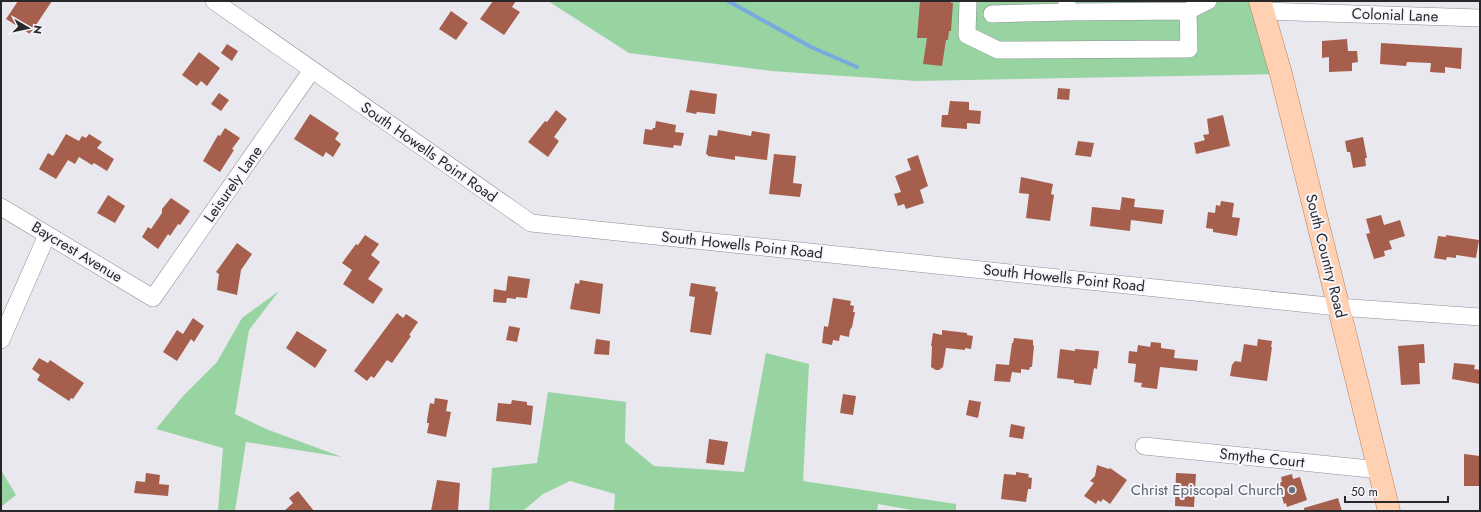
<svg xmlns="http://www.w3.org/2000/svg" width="1481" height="512" font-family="Jost,sans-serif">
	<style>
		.green { fill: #97d4a1 }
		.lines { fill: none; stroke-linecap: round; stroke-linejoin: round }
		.stream { stroke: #78aae2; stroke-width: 4 }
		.building { fill: #a65f4c }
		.minor-casing { stroke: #8e8f94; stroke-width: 18 }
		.major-casing { stroke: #b48161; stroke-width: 23 }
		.minor { stroke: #fff; stroke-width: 17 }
		.major { stroke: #ffd0b2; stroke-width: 22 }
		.worship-dot { fill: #6b7280; stroke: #f5f5fb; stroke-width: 1.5 }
		.labels { text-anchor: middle; stroke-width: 4; stroke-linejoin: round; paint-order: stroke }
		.street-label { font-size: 15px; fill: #28282a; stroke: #f5f5fb }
		.worship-label { font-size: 15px; fill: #5b616d; stroke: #f5f5fb; text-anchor: end }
	</style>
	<rect width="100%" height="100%" fill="#e8e8ee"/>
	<path class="green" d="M548,1H1265L1281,74L916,81L772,71L629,53Z
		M279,291L249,330L235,414L266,429L342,457L246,442L235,511H218L223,448L156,429L183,396L217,362L242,318Z
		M766,353L809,364L803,481L956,504V511H918L878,504L877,511H614L615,494L570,481L543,494L523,511H489L492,468L537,463L548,392L626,402L625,442L654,466L744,472Z
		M1,470L16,495L1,507Z"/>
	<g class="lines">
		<path class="stream" d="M728,1L811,47L857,67"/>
	</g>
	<path class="building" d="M18,1H52L30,34L6,19Z
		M493,1H516L512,7L520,12L504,35L480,19Z
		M920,1H951V3H953L951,31H949L948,40H946L942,66L923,64L927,38H917Z
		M451,11L468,23L456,40L439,29Z
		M1347,39L1348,51H1357L1358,62L1352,63V71L1329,72V57L1322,58V41Z
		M1381,43L1462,48L1461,69L1445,67V73L1430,72L1431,63L1407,62L1406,66L1380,64Z
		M227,44L238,51L232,61L221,53Z
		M199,52L220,68L207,86L201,81L197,86L182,75Z
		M1058,88L1070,89L1069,100L1057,99Z
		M690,90L717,94L715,114L697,112L696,114L686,112Z
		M219,93L229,100L221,111L211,104Z
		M950,101L969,102V110L981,111L980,124L967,123V129L941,127L942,115H948Z
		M556,110L567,119L554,137L559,141L548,157L528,142L545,121L547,122Z
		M310,114L339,133L335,139L341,144L333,157L326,152L323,157L294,139Z
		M1223,115L1230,146L1196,154L1194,143L1205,140L1203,135L1209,134L1207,119Z
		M656,121L676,125L675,132L684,133L681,146L674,145L673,148L643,144L645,129L652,130L653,128H655Z
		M225,128L240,138L232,149L234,150L220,172L203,161L218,135L220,136Z
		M718,130L751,136L752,131L770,134L767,160L735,156V160L708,156V155L706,154L709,135L717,136Z
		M66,134L79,141L82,136L86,138L89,134L102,142L97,148L114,159L107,171L94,163L92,165L79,157L75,164L68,160L56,179L39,169L48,153L53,156Z
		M1363,137L1367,158H1365L1366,166L1353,168L1350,152H1347L1345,141Z
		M1078,141L1094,143L1091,157L1075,155Z
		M774,154L796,156L793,183L802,184L800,197L769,194Z
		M918,155L928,186L920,190L924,203L906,209L904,204L898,206L894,194L901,192L895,176L911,170L907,159Z
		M1021,177L1053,184L1051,194L1054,195L1050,221L1026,218L1029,194L1019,193Z
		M108,195L125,206L115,223L97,213Z
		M1122,197L1135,199L1134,207L1164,210L1162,224L1131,220L1130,231L1090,226L1092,207L1120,210Z
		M171,198L190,211L180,225L178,224L170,236L168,234L158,249L142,237L148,227L151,229L162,213V209Z
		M1221,201L1234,203L1232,217L1240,218L1237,236L1213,232V229L1206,228L1208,212L1215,213L1216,205L1220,206Z
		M1381,215L1384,225L1400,220L1405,236L1389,241L1392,249L1384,251L1385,256L1374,259L1366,234L1370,233L1366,219Z
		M365,235L379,244L371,255L380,262L368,279L383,289L373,304L343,284L352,270L342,263L356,244L358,245Z
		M1446,235L1479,240L1476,258L1456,255V258L1447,257L1446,260L1434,258L1438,236L1446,237Z
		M237,243L252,254L241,270L237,295L217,290L219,274L216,272Z
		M508,276L530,279L527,298L516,297V299L507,298L506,303L493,302L494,289L506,291Z
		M580,280L603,284L600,314L570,309L575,283L579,284Z
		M691,283L716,287L715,291L718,292L711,335L690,332L695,297L689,296Z
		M833,298L851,301L850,305L854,306L853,312H855L852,327L850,330L849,337L840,335L839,341L833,340L832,345L822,343L824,326L828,327Z
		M397,313L403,318L406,314L418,322L409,335L411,336L392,363L387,360L374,378L371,376L367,381L354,371Z
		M193,318L204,326L194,342L191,339L177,361L163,352L177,330L183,334Z
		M509,326L520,328L517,342L506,340Z
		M942,330L967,333V335L973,336L971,349L965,348V350L946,348L943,367L939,370H936L931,367L932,346H931L933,333L942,335Z
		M297,331L327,350L315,368L286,348Z
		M1014,338L1033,340V345L1034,346L1032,367H1030L1029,370L1021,369V373L1012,372L1010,382L994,381L996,364L1009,365L1012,343H1013Z
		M596,339L610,341L609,355L594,354Z
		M1258,339L1272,341L1271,347H1272L1267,381L1230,376L1232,365L1235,361L1241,362L1244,344L1257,346Z
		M1151,342L1161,343V348L1175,350L1174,358L1198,360L1197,371L1160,367L1157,389L1141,387L1142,383L1134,382L1136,364L1128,363L1129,351L1137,352L1138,345L1150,347Z
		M1424,344L1425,363H1419L1420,384L1401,385L1398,346Z
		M1060,349L1075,351V349L1099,351L1097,369L1094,368L1091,385L1074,383V380L1057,378Z
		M39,358L48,363L50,360L84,383L73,399L71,398L69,401L37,380L40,375L32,369Z
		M1454,363L1475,365L1474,369L1480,370V384L1452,379Z
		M843,394L856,396L853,415L840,413Z
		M435,398L448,400L446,411L451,412L446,437L427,433L429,423H427V420L430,403L434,404Z
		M512,400L527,402V405L533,406L531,425L496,421L498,403L511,404Z
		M969,400L981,402L978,418L966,415Z
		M1011,424L1025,427L1023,439L1009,437Z
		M709,439L728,442L724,465L706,463Z
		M1464,454L1480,456V486H1464Z
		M1097,465L1109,469L1110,468L1127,480L1110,504L1103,499L1101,502L1098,500L1096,504L1084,496L1094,483L1090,481L1095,476Z
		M1016,472L1029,474L1028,477L1032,478L1031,489H1028L1026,502L1001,499L1004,474L1016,475Z
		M146,473L160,475L159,484L169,485L168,496L134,493L136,481L145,482Z
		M1176,473L1196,474L1194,507L1175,506Z
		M1292,474L1293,479L1300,477L1307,500L1287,507L1286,503L1284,504L1278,483L1282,482L1281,477Z
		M437,480L460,483L458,511H431Z
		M298,491L314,511H284L293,503L289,498Z
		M1338,498L1342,511H1304V508Z"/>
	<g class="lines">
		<g class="minor-casing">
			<path id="minor" d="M214,1L531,223L1338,307L1480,317
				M968,1L967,35L998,50L1189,49L1188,11
				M1067,1V12L1188,11L1208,1
				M1263,11L1480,18
				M992,14L1067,12
				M1,207L153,298L312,70
				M1,340L47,235
				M1144,446L1380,470"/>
		</g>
		<g class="major-casing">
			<path id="major" d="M1260,1L1281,74L1389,511"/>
		</g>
		<use href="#minor" class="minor"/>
		<use href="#major" class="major"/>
	</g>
	<circle class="worship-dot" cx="1292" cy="490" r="4"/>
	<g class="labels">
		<g class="street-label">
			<text transform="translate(1395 15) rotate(2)" y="5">Colonial Lane</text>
			<text transform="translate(429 152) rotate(35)" y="5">South Howells Point Road</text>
			<text transform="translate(233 184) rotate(-55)" y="5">Leisurely Lane</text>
			<text transform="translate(742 245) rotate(6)" y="5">South Howells Point Road</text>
			<text transform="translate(77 252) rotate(31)" y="5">Baycrest Avenue</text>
			<text transform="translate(1326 256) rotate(76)" y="5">South Country Road</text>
			<text transform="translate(1064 278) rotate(6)" y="5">South Howells Point Road</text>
			<text transform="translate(1262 458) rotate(6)" y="5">Smythe Court</text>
		</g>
		<g class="worship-label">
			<text x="1284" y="495">Christ Episcopal Church</text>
		</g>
	</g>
	<rect width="1481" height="512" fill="none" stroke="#28282a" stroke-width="4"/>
	<g transform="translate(28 28) rotate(99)" stroke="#f5f5fb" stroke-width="3" paint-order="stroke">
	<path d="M0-3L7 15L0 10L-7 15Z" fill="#28282a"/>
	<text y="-6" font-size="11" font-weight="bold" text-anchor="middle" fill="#28282a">N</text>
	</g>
	<path d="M1345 496v6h103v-6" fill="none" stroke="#28282a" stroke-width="2"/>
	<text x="1351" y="496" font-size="12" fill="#28282a" stroke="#f5f5fb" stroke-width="3" paint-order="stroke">50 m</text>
</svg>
